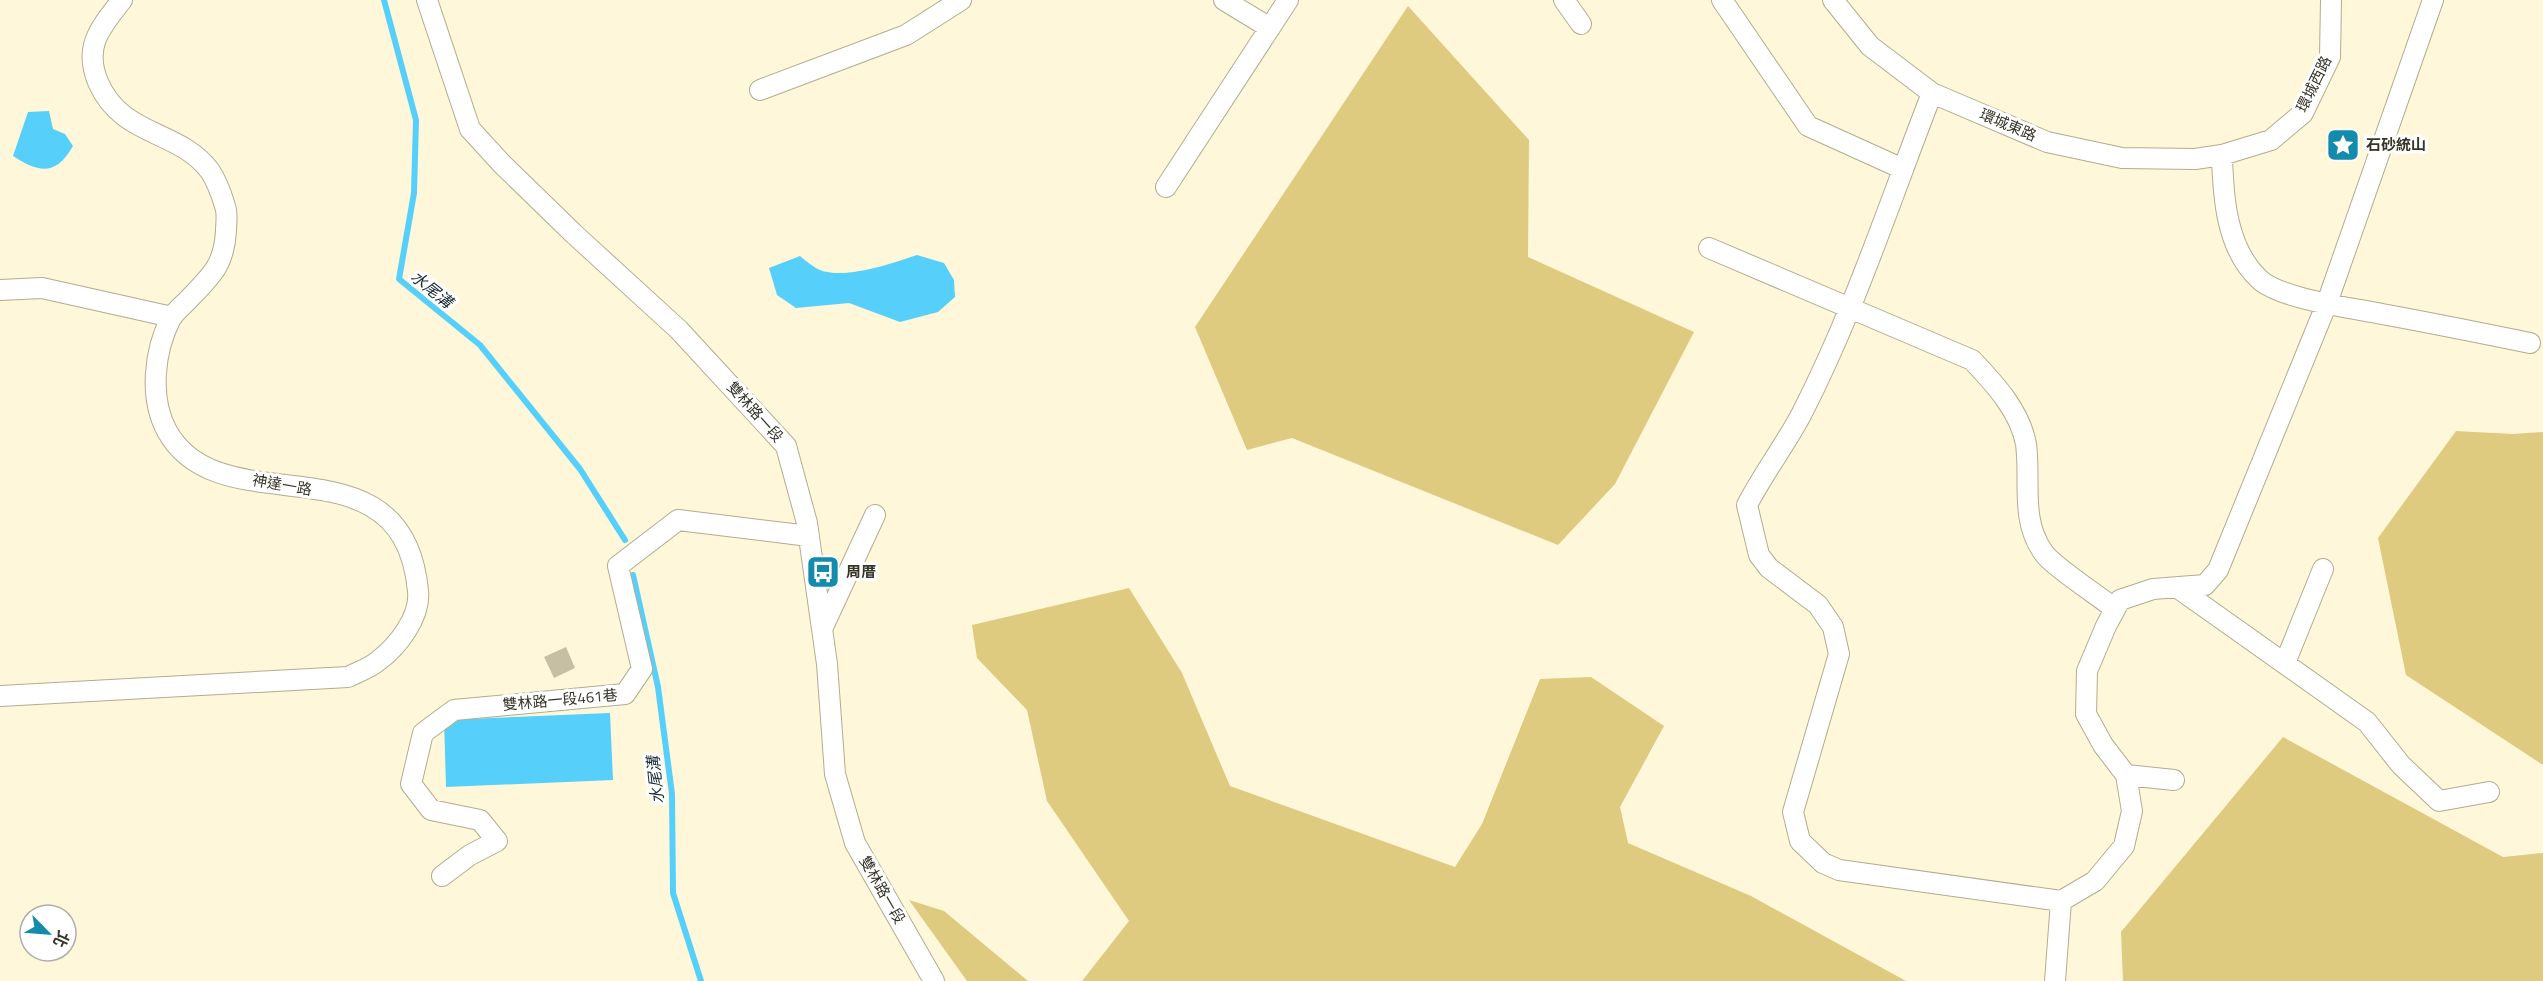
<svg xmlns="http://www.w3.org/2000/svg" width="2543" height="981" font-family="'Titillium Web','Noto Sans TC',sans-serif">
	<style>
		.green { fill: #decb7f }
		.water { fill: #56d0fa }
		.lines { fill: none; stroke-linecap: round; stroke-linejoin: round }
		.stream { stroke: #56d0fa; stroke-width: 6 }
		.building { fill: #c6bfa4 }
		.minor-casing { stroke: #b2ac90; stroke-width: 22 }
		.minor { stroke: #fff; stroke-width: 20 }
		.labels { text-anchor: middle; stroke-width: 6; stroke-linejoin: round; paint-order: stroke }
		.street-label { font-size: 15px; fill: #373429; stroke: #fff }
		.poi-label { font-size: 15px; font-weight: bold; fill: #373429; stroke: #fff; text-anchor: start }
		.water-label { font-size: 16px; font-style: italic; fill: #182d35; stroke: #fff }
	</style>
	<rect width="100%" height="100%" fill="#fef7da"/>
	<path class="green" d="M1408,6L1529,140L1528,257L1694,332L1615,484L1558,545L1292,438L1247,450L1195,327Z
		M2456,431L2513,434L2543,432V765L2406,675L2378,538Z
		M1129,588L1182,673L1230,786L1455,867L1482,824L1540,679L1591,677L1664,726L1620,807L1628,843L1751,896L1906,981H1082L1129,921L1047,801L1027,710L977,658L972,625Z
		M2283,737L2503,857L2543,853V981H2123L2121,932Z
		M909,900L944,911L1028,981H967Z"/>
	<path class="water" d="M49,111L53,129L65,134L73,146C56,176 39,173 13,156L28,112Z
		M917,255L944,263L954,280L955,297L938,312L900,322L849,303L796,308L777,295L769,268L800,256C806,261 813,267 820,270C845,280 893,263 917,255Z
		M610,713L613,780L446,787L444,720Z"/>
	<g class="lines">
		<path class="stream" d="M384,0L416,120L414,193L399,279L480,345L580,469L625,540
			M633,575L658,687L672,794L673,893L701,981"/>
	</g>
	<path class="building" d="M566,647L575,668L554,678L544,657Z"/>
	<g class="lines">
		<g class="minor-casing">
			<path id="minor" d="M427,0L470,129L502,164L574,234L679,330L786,446L807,523L827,664L835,774L855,843L934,981
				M1224,0L1270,28
				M1564,0L1581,24
				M1722,0L1808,126L1903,169
				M1833,0L1870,46L1932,93L2047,142L2122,158L2195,159L2222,155L2271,140L2303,113L2330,57L2331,0
				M760,90L906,35L961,0
				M1932,93C1890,201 1854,312 1801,415C1785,445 1763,474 1747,505L1759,555L1769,568L1818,605L1833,627L1839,654L1793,812L1800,841L1823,863L1839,870L2061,901L2095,881L2124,846L2132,811L2126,775L2103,745L2086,714L2087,671L2106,626L2120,600L2153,589L2205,585L2218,570L2327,303L2433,0
				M2222,155C2223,196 2226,248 2259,279C2280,299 2352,308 2382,314C2431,323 2481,333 2530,343
				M1166,187L1288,0
				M1709,248L1972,360C1994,383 2020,411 2026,444C2031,481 2020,519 2043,552C2052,566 2099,596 2115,609
				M0,290L42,288L172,317
				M2178,588L2367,722L2401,765L2439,801L2489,792
				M822,629L875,515
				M2285,663L2323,569
				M0,696L348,677C358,672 370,668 378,661C397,647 421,617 418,591C403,430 221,530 167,431C149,398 154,351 171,318C175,312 182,306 188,300C211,276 224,266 226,231C226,223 228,214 225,206C222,196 216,180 210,171C179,129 122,138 98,82C83,46 101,27 122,0
				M2126,775L2174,780
				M442,876L470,855L497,841L480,820L431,810L411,784L423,733L454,710L625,694L642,669L618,566L678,520L809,536
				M2055,981L2061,901"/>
		</g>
		<use href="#minor" class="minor"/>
	</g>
	<defs>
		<g id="sight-square" transform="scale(1.725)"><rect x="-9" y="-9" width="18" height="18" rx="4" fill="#128bad" stroke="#fff"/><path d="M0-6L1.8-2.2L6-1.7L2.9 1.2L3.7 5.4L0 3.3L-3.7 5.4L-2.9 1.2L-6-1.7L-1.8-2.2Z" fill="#fff"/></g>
		<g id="bus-square" transform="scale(1.725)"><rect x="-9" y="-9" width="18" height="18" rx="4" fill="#128bad" stroke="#fff"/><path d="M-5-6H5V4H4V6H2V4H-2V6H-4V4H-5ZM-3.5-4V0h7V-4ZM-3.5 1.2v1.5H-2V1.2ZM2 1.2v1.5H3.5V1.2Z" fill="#fff"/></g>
	</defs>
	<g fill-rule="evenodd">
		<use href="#sight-square" x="2343" y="145"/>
		<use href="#bus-square" x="823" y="572"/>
	</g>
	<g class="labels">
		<g class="street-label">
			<text transform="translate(2314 84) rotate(-64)" y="5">環城西路</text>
			<text transform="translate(2008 125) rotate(23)" y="5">環城東路</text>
			<text transform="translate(755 412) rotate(48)" y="5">雙林路一段</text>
			<text transform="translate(282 485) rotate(10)" y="5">神達一路</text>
			<text transform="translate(560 700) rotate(-5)" y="5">雙林路一段461巷</text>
			<text transform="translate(882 890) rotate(60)" y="5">雙林路一段</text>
		</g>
		<g class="poi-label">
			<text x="2366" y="150">石砂統山</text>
			<text x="846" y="577">周厝</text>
		</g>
		<g class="water-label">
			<text transform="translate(432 289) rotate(39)" y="6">水尾溝</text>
			<text transform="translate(655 780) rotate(-96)" y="6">水尾溝</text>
		</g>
	</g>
	<g transform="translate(48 933) rotate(115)"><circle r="28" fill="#ffffff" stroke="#afaea9" stroke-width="1.5"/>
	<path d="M0-4.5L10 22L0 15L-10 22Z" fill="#128bad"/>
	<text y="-9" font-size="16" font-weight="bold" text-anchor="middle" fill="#373429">北</text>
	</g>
</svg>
